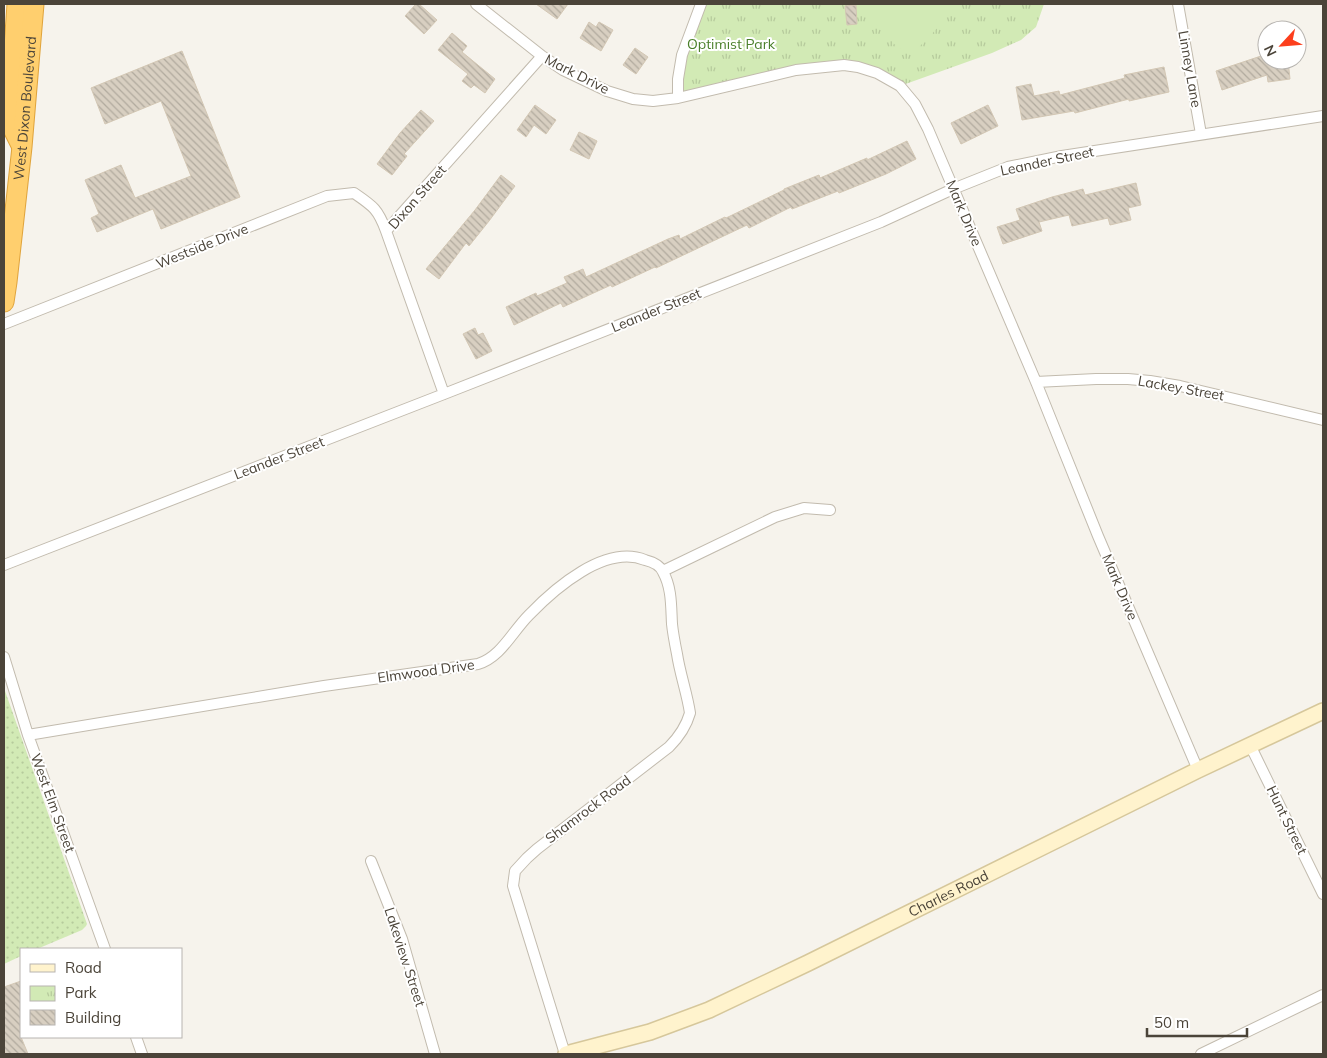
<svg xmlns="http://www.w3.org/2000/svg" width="1327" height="1058" font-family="Mulish,sans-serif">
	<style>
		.grass { fill: url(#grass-dots) }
		.park { fill: url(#park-tufts) }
		.pitch { fill: #d2eab5 }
		.building { fill: url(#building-back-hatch); stroke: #d3c7b4 }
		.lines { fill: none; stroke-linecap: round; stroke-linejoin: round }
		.street-casing { stroke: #c2bbae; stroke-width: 12 }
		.secondary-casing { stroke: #d6c79b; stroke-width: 18 }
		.highway-casing { stroke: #e0a43c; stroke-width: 21 }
		.street { stroke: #fff; stroke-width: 10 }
		.secondary { stroke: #fff3cd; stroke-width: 15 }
		.highway { stroke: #ffcf6e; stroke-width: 19 }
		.labels { text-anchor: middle; stroke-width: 4; stroke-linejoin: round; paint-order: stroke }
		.park-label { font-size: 14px; fill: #4a7f2a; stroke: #fff }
		.street-label { font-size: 14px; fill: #4b4439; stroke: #fff }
	</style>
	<defs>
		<pattern id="grass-dots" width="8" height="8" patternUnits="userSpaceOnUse" patternTransform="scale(1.25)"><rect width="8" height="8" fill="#d2eab5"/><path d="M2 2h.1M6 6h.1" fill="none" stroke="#b6ca9c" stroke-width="1.8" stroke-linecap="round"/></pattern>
		<pattern id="park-tufts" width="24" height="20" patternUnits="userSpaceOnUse" patternTransform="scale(1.25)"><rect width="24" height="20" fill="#d2eab5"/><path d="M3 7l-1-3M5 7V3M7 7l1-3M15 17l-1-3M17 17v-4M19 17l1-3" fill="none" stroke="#b6ca9c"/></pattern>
		<pattern id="building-back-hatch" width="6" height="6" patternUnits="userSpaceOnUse" patternTransform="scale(1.25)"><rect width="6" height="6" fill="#d8cfc1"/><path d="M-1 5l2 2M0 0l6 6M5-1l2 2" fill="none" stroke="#b1aa9e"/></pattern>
	</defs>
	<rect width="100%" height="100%" fill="#f6f3ec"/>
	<path class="grass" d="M4,688L87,924L86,926L82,930L37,949H21V956L4,964Z"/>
	<path class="park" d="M701,4H1044L1036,27L1021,40L992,53L900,86L844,65L678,98V79Z"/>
	<path class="pitch" d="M858,4H959L929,37L914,52H907L896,46Z"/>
	<path class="building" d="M416,4H419L437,20L424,34L405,16Z
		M536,4H568L557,19Z
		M856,5L857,24L847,25L845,6Z
		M589,22L596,27L599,22L613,30L601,51L580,38Z
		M452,33L467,46L462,52L495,79L485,93L474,85L471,88L462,81L468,74L438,50Z
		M635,48L648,57L636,74L623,65Z
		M182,51L240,197L161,229L153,209L97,232L91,218L99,214L85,180L121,165L135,198L191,176L161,101L105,124L91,88Z
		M1267,54V60H1288L1290,79L1268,82L1267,75L1222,90L1216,71Z
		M1164,67L1169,92L1129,101V99L1075,113L1074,111L1022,120L1016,87L1031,84L1034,96L1059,91L1060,95L1125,78L1124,75Z
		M535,105L556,120L546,134L534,125L526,137L517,130Z
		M988,105L998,126L961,144L951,123Z
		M421,110L434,121L404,154L407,156L392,175L377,164L400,133Z
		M579,132L597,141L589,159L570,150Z
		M907,141L916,159L886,174L839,193L838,191L792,209L791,207L749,228L747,225L656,268L655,267L612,287L611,285L563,307L561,303L514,325L506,307L536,293L537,296L567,283L564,277L583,269L586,277L668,239L679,235L680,239L725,217L726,218L784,190V189L819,175L820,178L867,158V160Z
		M501,175L515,186L489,221L469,246L466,243L439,279L426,269L475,210Z
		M1136,183L1141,205L1128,208L1131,220L1110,225L1108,218L1072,226L1069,215L1039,222L1042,231L1003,244L997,227L1020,220L1016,209L1052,197L1083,189L1085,195Z
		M475,328L478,335L483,333L492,351L476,359L463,334Z
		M21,981V1037L28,1054H4V987Z"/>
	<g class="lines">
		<g class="street-casing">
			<path id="street" d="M476,4L542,56L563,70L607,91L633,99L653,101L678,98L796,70L844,65L858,67L877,73L900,86L915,104L928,129L1036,382L1098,536L1198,770
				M1178,4L1201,134
				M678,98V79L682,55L701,4
				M4,324L327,196L354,193C373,206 378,209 386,231
				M1036,382L1096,379H1128L1150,381L1180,386L1323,420
				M444,394L386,231L542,56
				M4,565L444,394L881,222L953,189L1008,167L1062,156L1323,116
				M663,571L775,517L804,508L830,510
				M4,657L28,735L105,949
				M28,735L324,686L478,664C501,657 512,632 529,615C554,589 605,544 645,560C653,562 660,565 663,572C672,588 671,607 672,624C673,634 675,644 677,654C680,674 687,693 690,713C686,727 679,737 669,747L537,849L527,858L515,871L513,886L565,1054
				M1250,745L1323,894
				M371,861L402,939L435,1054
				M136,1037L142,1054
				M1201,1054L1323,995"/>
		</g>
		<g class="secondary-casing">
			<g id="secondary">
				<path id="s1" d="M566,1054L650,1032L709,1010L808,963L1198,770L1323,711"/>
			</g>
		</g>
		<g class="highway-casing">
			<g id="highway">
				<path d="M17,4L9,121L21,145"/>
				<path id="s2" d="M4,302L7,282L22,147L34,4"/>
			</g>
		</g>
		<use href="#street" class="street"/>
		<use href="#secondary" class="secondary"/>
		<use href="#highway" class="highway"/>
	</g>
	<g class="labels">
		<g class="park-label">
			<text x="731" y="49">Optimist Park</text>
		</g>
		<g class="street-label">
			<text transform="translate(1190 69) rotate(80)" y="5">Linney Lane</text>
			<text transform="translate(577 74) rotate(27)" y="5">Mark Drive</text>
			<text dy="5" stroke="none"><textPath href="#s2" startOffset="195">West Dixon Boulevard</textPath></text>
			<text transform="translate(1047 161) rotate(-12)" y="5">Leander Street</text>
			<text transform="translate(417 197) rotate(-49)" y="5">Dixon Street</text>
			<text transform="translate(964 213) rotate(67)" y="5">Mark Drive</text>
			<text transform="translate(202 246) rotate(-22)" y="5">Westside Drive</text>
			<text transform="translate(656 310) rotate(-22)" y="5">Leander Street</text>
			<text transform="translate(1181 388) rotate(10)" y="5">Lackey Street</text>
			<text transform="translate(279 458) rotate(-21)" y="5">Leander Street</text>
			<text transform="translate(1120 587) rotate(67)" y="5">Mark Drive</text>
			<text transform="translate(426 671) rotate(-8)" y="5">Elmwood Drive</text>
			<text transform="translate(53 803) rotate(70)" y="5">West Elm Street</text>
			<text transform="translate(588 809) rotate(-37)" y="5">Shamrock Road</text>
			<text transform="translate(1287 820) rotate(64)" y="5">Hunt Street</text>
			<text dy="5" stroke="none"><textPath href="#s1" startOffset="416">Charles Road</textPath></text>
			<text transform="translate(405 957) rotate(72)" y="5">Lakeview Street</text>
		</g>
	</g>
	<rect width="1327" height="1058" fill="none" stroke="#4b4439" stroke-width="10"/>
	<rect x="20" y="948" width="162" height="90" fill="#ffffff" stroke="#b7b4b0"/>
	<rect x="30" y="964" width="25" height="8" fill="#fff3cd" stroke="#b7b4b0"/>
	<text x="65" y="973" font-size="15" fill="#4b4439">Road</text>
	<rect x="30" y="986" width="25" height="15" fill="url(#park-tufts)" stroke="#b7b4b0"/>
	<text x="65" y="998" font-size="15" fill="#4b4439">Park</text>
	<rect x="30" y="1010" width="25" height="15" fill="url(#building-back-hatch)" stroke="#b7b4b0"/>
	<text x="65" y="1023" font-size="15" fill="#4b4439">Building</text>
	<g transform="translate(1282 45) rotate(244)"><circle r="24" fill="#ffffff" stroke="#b7b4b0"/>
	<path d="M0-4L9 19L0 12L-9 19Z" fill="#fc3f1d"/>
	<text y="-8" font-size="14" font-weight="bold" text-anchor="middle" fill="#4b4439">N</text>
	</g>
	<path d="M1147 1028v8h100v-8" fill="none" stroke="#4b4439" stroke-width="2.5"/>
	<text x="1154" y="1028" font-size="15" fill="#4b4439" stroke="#ffffff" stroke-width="4" paint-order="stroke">50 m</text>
</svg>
